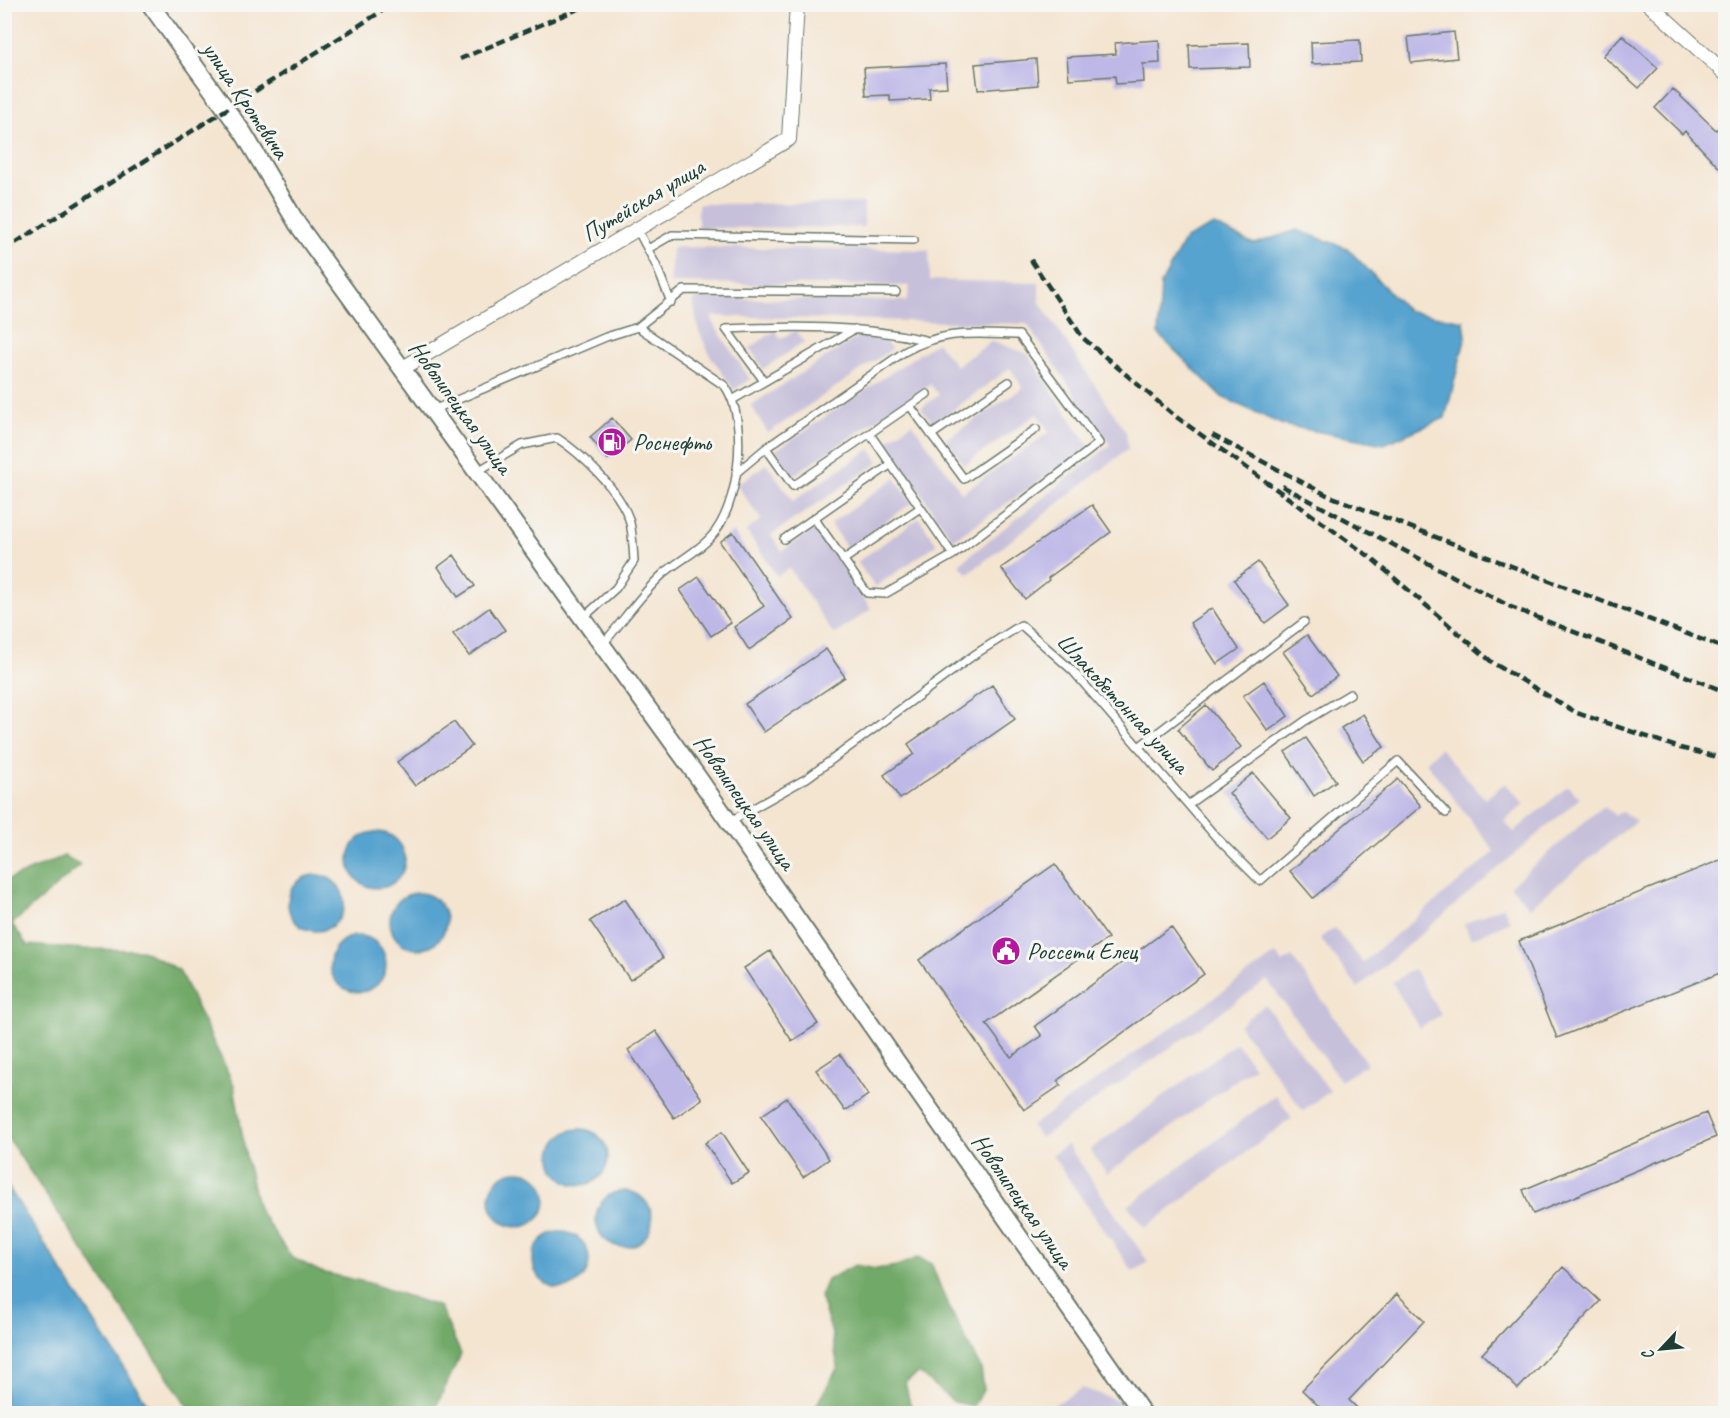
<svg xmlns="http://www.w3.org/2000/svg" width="1730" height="1418" font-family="Caveat,sans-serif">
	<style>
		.industrial { fill: #c6c0da }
		.forest { fill: #71a967; stroke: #48734e; stroke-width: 1.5 }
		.water { fill: #56a3cf; stroke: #3a7082; stroke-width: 1.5 }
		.building { fill: #beb8e7 }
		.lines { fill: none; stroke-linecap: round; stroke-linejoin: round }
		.service-casing { stroke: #6a786b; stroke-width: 10 }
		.minor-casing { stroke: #6a786b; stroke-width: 16 }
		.tertiary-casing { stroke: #6a786b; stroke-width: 20 }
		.service { stroke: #fff; stroke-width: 7 }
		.minor { stroke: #fff; stroke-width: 14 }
		.tertiary { stroke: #fff; stroke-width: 16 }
		.rail { stroke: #1f3d34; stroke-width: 4.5; stroke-dasharray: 9 4.5; stroke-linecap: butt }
		.labels { text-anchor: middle; stroke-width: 6; stroke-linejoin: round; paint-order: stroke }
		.street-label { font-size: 24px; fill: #1f3d34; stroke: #f6f6f2 }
		.poi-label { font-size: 24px; fill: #1f3d34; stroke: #f6f6f2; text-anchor: start }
	</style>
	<rect width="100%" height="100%" fill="#f6f6f2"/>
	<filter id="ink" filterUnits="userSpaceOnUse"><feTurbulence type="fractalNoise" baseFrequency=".0167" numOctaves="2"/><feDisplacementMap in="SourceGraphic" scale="12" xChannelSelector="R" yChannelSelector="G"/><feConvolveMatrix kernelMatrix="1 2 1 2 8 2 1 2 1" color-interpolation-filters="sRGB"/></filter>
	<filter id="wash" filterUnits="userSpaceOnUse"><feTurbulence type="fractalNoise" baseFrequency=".008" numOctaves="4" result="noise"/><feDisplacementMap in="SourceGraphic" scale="24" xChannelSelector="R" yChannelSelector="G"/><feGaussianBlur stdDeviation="1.35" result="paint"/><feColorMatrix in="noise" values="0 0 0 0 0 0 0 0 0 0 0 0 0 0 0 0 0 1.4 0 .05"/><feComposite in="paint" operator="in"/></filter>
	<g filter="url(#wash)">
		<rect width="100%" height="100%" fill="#f4e5d1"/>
		<path class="industrial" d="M864,203V227L698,228V204Z
			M672,247L929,250L930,280L1039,283V301L1126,432L1128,449L968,574L959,564L1110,445L1027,324L712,316L713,323L750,379L734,390L710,355L698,329L693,301L699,298L907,301L910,286L670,283Z
			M796,330L804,342L763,369L750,348L775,331L781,339Z
			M861,335L883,339L892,349L768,433L751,405Z
			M992,341L1028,354L1089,447L953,540L886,442L912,423L962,493L1050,432L1037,414L964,465L946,439L1023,388L1010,368L934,424L921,408L939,395L930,384L792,476L776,450L937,342L956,366Z
			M870,449L879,462L771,535L782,551L815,528L871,609L834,635L789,568L777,576L746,531L761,520L737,485L767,464L793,501Z
			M895,478L912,503L847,548L830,524Z
			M919,518L937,544L875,587L857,562Z
			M1440,748L1485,799L1505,783L1524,804L1504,821L1514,832L1568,786L1580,798L1358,988L1320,938L1334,928L1363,962L1495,852L1426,762Z
			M1603,806L1615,815L1622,812L1636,821L1530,907L1510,886Z
			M1503,906L1510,921L1471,939L1464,924Z
			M1276,954L1283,963L1292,957L1367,1064L1341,1081L1267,980L1041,1138L1031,1126Z
			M1414,969L1441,1015L1419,1028L1392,982Z
			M1265,1005L1330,1091L1303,1111L1239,1025Z
			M1236,1043L1254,1067L1107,1174L1090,1150Z
			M1276,1095L1292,1118L1145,1228L1128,1206Z
			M1067,1144L1148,1262L1133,1272L1052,1155Z
			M1082,1388L1123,1402L1131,1413H1040Z"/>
		<path class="forest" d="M64,856L81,865L12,924L27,945L85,949L142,950L179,970L234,1085L246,1157L258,1209L291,1257L321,1272L369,1283L440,1307L461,1354L433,1413H192L5,1134V881Z
			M917,1258L931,1263L946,1301L981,1369L984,1389L973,1406L954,1402L919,1373L905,1382L910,1404L918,1413H812L838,1367L831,1330L820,1296L827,1280L855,1265L876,1269L897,1266Z"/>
		<path class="water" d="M1214,225L1254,244L1297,230L1347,248L1408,311L1464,321L1466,336L1445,418L1384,444L1283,425L1222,397L1158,334L1161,284L1185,239Z
			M349 860a28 28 0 1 1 56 0a28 28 0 1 1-56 0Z
			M288 903a28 28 0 1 1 56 0a28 28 0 1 1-56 0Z
			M390 921a28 28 0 1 1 56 0a28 28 0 1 1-56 0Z
			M330 964a28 28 0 1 1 56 0a28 28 0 1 1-56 0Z
			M552 1157a28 28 0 1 1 56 0a28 28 0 1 1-56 0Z
			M490 1199a28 28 0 1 1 56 0a28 28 0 1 1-56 0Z
			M4,1182H5L153,1413H5Z
			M596 1219a28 28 0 1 1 56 0a28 28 0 1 1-56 0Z
			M533 1260a28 28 0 1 1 56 0a28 28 0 1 1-56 0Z"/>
		<g id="blocks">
			<path class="building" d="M1454,32L1457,58L1411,63L1408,37Z
				M1622,35L1658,68L1639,88L1603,56Z
				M1159,40L1160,63L1143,64L1144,82L1116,84L1115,76L1069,79L1067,57L1116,54L1115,43Z
				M1360,40L1361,62L1312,64L1311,42Z
				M1249,43L1250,67L1190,69L1189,45Z
				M1036,59L1038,85L978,90L975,64Z
				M945,64L947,87L929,88L930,99L890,101V95L866,96L864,68Z
				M1673,89L1716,130L1718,128L1725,136V174L1685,131L1682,134L1655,108Z
				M612,418L631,440L608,459L590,437Z
				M1092,505L1111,532L1048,578L1049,580L1025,599L1001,568Z
				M733,532L793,619L749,650L734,627L764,606L720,542Z
				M454,555L475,586L458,597L438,567Z
				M1258,562L1289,605L1265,623L1234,580Z
				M699,577L731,623L711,636L680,590Z
				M489,608L505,630L469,656L453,634Z
				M1212,608L1239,649L1217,664L1190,623Z
				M1307,635L1337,676L1313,694L1283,652Z
				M826,649L845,677L764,732L745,704Z
				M1264,681L1288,716L1268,731L1243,696Z
				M992,685L1015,719L900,799L884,775L914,754L908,744Z
				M1206,705L1241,747L1212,771L1178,729Z
				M1363,714L1384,747L1363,761L1341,728Z
				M454,722L472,746L415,786L397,762Z
				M1306,738L1336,781L1314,796L1285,752Z
				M1253,773L1291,818L1267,838L1229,793Z
				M1398,779L1421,806L1313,898L1290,871Z
				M1725,858V971L1557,1038L1519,941Z
				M1055,864L1108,938L986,1024L1011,1057L1042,1036L1035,1026L1171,927L1204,974L1058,1080L1061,1085L1024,1110L919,960Z
				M625,899L663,958L630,980L590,921Z
				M770,951L818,1024L792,1041L744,968Z
				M656,1031L702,1099L674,1118L628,1050Z
				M840,1054L868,1095L845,1111L816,1070Z
				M787,1098L829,1159L803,1177L761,1116Z
				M1706,1113L1716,1137L1533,1214L1523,1190Z
				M722,1132L749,1173L732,1183L705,1143Z
				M1563,1267L1600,1301L1518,1389L1482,1354Z
				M1397,1294L1424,1321L1349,1400L1362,1413H1326L1302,1390Z"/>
		</g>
	</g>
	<g filter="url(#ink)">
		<use href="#blocks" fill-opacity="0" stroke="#6a786b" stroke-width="1.5"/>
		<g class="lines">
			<g class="service-casing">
				<path id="service" d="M637,229L656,265L671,302
					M648,249L672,235L914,240
					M764,381L726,329C793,326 859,325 925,340
					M734,399L855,329
					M910,406L964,479L1036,429
					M433,410L606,337L638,327L684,290L896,292
					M870,434L953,555
					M931,435L1009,382
					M766,448L793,486L927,394
					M478,471L522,445L557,438C582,454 619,490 629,519C633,532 633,548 634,561L616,588L584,617
					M736,473L766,448L904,352C944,329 975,334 1019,335L1099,443L953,555L885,594L867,593L814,518
					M784,539L890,465
					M843,560L920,508
					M603,644C623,621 641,594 663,574C678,561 697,552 710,538C740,507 749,420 725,386L638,327
					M1140,746L1304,622
					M1189,804L1305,721L1350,694
					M729,822L807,778L974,655L1021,625L1073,671L1216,837L1260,881L1398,761L1446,813"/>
			</g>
			<g class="minor-casing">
				<path id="minor" d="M1649,4L1726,74
					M403,368L789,139L797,4"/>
			</g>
			<g class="tertiary-casing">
				<path id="tertiary" d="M150,4L244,134L298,225L697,776L1143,1414"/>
			</g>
			<use href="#service" class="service"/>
			<use href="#minor" class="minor"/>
			<use href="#tertiary" class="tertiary"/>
			<path class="rail" d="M460,59L590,4
				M4,250L393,4
				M1031,260L1083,338L1175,416L1370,557L1493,663L1577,713L1680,748L1726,759
				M1212,435L1327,495L1726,649
				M1282,486L1511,607L1726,692"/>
		</g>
	</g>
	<defs>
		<g id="fuel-disc" transform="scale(1.5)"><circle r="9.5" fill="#b5179e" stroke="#f6f6f2"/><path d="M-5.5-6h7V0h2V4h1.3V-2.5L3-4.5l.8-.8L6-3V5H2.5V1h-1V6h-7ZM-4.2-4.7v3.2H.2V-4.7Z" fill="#fff"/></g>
		<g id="civic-disc" transform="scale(1.5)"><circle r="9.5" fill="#b5179e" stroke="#f6f6f2"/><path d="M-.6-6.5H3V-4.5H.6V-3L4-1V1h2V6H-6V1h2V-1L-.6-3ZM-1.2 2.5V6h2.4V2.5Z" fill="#fff"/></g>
	</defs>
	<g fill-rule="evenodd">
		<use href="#fuel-disc" x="612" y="442"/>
		<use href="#civic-disc" x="1006" y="951"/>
	</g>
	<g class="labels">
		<g class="street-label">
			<text transform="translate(246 100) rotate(56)" y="8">улица Кротевича</text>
			<text transform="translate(643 200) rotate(-31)" y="8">Путейская улица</text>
			<text transform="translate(461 407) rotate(54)" y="8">Новолипецкая улица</text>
			<text transform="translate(1123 703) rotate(47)" y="8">Шлакобетонная улица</text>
			<text transform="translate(745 802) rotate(55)" y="8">Новолипецкая улица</text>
			<text transform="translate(1023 1201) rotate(55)" y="8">Новолипецкая улица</text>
		</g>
		<g class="poi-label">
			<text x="633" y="450">Роснефть</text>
			<text x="1027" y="959">Россети Елец</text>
		</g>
	</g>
	<rect width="1730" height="1418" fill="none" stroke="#f6f6f2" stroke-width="24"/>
	<g transform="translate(1661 1349) rotate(244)" stroke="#f6f6f2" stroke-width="4.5" paint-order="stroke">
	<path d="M0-4.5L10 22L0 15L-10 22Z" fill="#1f3d34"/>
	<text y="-9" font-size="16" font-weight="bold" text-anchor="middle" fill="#1f3d34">С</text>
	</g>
</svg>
